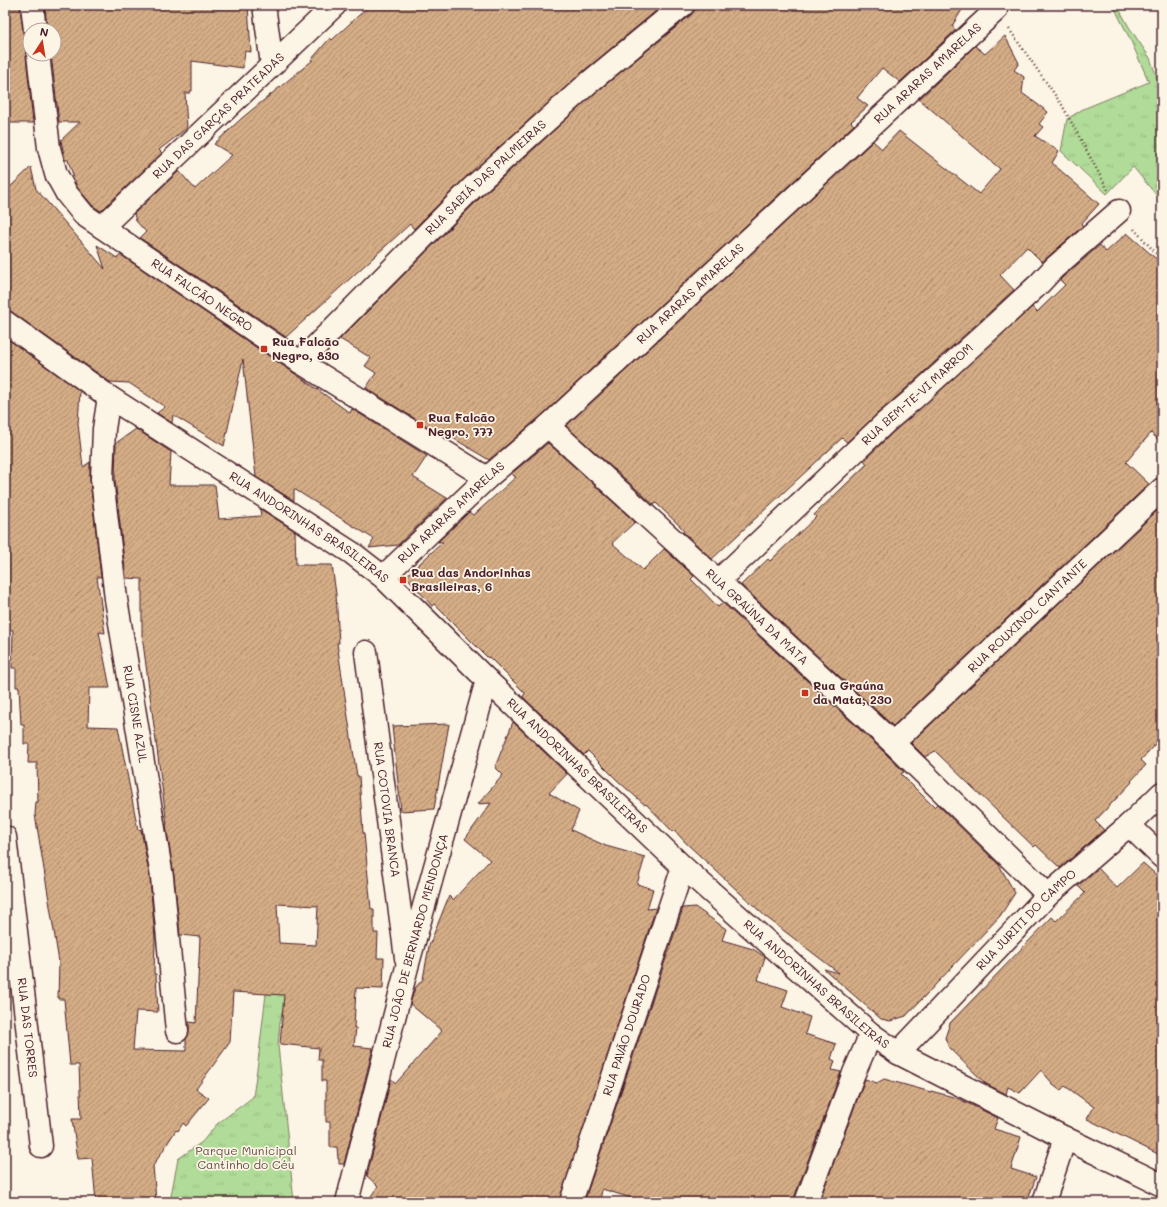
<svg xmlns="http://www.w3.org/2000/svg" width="1167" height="1207" font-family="Mali,sans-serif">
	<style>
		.park { fill: url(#park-tufts); stroke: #7e7d62 }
		.building { fill: url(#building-hatch); stroke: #4a1f2b; fill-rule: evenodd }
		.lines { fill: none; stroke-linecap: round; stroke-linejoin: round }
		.minor-casing { stroke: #4a1f2b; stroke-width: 25 }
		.tertiary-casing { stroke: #4a1f2b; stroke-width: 25 }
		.path { stroke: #4a1f2b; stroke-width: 2.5; stroke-dasharray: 1 3; stroke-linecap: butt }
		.minor { stroke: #fcf5e5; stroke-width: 22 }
		.tertiary { stroke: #fcf5e5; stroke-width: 22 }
		.poi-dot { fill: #c8321e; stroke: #fcf5e5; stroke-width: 1.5 }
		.labels { text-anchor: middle; stroke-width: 3.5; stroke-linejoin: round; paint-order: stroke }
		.street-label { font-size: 12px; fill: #4a1f2b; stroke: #fcf5e5 }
		.poi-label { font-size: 12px; font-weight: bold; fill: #4a1f2b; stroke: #fcf5e5; text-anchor: start }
		.park-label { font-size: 12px; fill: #644e46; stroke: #fcf5e5 }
	</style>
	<defs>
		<pattern id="park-tufts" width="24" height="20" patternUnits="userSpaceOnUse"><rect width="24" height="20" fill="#b1db98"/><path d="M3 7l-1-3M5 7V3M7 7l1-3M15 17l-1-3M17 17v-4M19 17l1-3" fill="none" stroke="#9abc83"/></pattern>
		<pattern id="building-hatch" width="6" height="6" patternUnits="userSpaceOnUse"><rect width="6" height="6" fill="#d4ad86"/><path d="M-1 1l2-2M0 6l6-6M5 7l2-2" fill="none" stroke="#ae8c6e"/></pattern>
	</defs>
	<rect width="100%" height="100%" fill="#fcf5e5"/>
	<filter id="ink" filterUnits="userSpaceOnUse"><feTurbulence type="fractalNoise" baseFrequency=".025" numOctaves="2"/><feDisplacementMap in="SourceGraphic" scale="8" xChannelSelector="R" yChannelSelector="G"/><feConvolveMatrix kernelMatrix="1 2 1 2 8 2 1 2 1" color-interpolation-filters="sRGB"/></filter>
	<g filter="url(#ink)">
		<path class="park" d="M1113,5H1117L1129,27L1150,58L1162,92V202L1133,167L1107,194L1061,151L1067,119L1083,109L1149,82L1130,39Z
			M267,985L289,986L280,1022L278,1045L294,1202H168L170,1201L178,1159L202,1142L217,1124L253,1097L258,1062Z"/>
		<path class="building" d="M5,5H20L23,32L25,38L30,41V45L26,49V55L33,123H5Z
			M45,5H248L251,52L245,51L243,68L192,61V91H190V93H185L187,128L159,150L162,153L101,211L93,206L77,187L68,160H65L61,140L80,122H59L51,54H54V30H47Z
			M370,5H663L578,76L464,179L414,229L410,224L286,337L140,238L146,232L136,221L134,214L179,171L195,189L232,155L214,144L242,118L313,60H311L330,38L332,40Z
			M695,5H965L952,26L956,30L900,82L882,68L857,98L868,106L851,122L854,125L540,417L489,460L443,432L441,435L366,388L376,373L365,366L371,358L340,339L481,197L594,94L691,15L695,10Z
			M1005,36L1019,63L1014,70L1024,77L1022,93L1048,112L1039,124L1043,127L1035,136L1059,151L1052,163L1099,204L1081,224L1083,226L1042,262L1027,247L1000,275L1014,290L847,442L842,438L712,559L683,532L684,530L656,503L654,505L566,426L873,141L882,149L899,131L979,194L1000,169L919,99L975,46L985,54Z
			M31,167L36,189L105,269L97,245L117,258L121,255L310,384L350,413L352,409L427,456L413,477L447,498L398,545L369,548L374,539L294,489V501L256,477L243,359L224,446L173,415L172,423L157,413L165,407L129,383L110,382L12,312L5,310V192Z
			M1127,233L1162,264V443L1151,433L1126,462L1149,484L893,726L741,585L768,559L770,561L816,517L814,515L867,464L864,460L893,432L1032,307L1037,312L1065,285L1060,280L1063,277L1100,245L1106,252Z
			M5,337L80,391L78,424L83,467L90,462V480L101,577H97L105,633L99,632L110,688H89L88,726L118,727L138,830L141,829L150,879L155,939L154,974H156L158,1012L136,1011L133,1050L186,1051V1039L188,1036L189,1030V1022L196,1023L200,937L180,935L174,876L166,825H167L142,635V579L126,578L115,479L116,443L136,429L171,452L169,485H215L219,519L261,516L260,509L295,531L296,565H332L336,594L339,643H337L351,737L357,776H359L363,833H364L371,909H374V933H378L377,958H384L383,989L356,988L354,1028H356L354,1046L373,1048L344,1164H339V1159H338L337,1147H330V1122H326V1081H322V1060H318L319,1048L280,1044L284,995L233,992L230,1042L196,1089L209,1098L186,1126L183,1123L178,1131L176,1130L153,1166L156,1200L96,1202L92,1158L78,1159L72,1119H81L79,1065H70L64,999H58L59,962L35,814L36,802H38L37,763H28L29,744H24V725H21L19,687H16V668H12L13,630H8L5,606ZM277,904L318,906L316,945L279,943Z
			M548,443L635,522L612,543L643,570L664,549L694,576L691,579L718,607L723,603L884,752L904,772L901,774L934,807L937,804L999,865L1015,893L1000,916L906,1016L890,1021L881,1019L824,969L839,973L766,917L686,843L674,830L673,832L646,804L645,805L618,781L588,751L584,755L523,697L525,693L489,657L488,658L434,604L432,606L406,576L443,542H438L469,512L473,515L476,513L516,477L511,474Z
			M1162,506V736L1141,760L1146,765L1131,781L1132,782L1095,821L1104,830L1060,868L1036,845L1034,847L935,751L925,757L911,743Z
			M513,722L567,774L549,793L579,811L571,830L606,846L645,857L637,884L653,889L647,909L656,908L559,1202H367L378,1186L367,1176L391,1079L396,1083L442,1031L410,1004L415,988L423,979L429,946L449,896L453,900L490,860L465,839L491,803L478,804L503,775L495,767Z
			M449,724L434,809L401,811L392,726Z
			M1143,863L1162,880V1156L1087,1119L1094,1107L1065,1086L1061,1090L1053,1084L1041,1070L1020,1093L1008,1087L1006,1094L986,1084L949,1048L945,1038L950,1023L1052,917L1056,921L1085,893L1078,886L1098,868L1117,888Z
			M695,907L726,929L722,940L753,949L765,957L758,980L788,990L782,1007L810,1017L805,1034L836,1044L831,1059L835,1061L832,1070L841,1072L794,1198V1202H644L602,1189L600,1202H584L683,908Z
			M865,1079L877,1083L884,1079L931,1092V1091L957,1098L998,1118L994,1129L1021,1137L1011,1169L1036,1177L1027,1202H819Z"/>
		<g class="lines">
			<g class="minor-casing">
				<g id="minor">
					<path d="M32,5L35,30"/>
					<path d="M264,5L272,65"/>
					<path id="s1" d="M38,54L49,148L56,174L67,194L84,215L300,362L487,478"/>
					<path id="s2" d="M102,227L335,5"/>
					<path id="s3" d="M300,362L472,188L586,85L683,5"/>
					<path id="s4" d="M109,397L104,429L102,479L116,599L162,877L177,1031"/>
					<path id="s5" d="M548,426L718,581L893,743L1048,895"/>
					<path id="s6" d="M383,577L487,478L548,426L996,10"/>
					<path id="s7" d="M718,581L885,423L912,400L999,321L1039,284L1054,268L1119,211"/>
					<path id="s8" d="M366,652L406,958"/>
					<path id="s9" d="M893,743L1162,489"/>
					<path d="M1129,825L1162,793"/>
					<path id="s10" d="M5,837L41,1146"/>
					<path id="s11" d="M347,1202L407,967L487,680"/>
					<path id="s12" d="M571,1202L683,867"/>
					<path d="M806,1202L854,1073L871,1034"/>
					<path d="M1044,1202L1065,1138"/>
				</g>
			</g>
			<g class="tertiary-casing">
				<g id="tertiary">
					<path id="s13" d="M5,322L109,397L352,553L383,577L487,680L683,867L871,1034L898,1053L1065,1138L1162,1185"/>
					<path id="s14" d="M898,1053L1048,895L1129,825L1162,857"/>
				</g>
			</g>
			<path class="path" d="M1009,29L1062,105L1108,190
				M1134,229L1162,260"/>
			<use href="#minor" class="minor"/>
			<use href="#tertiary" class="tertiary"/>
		</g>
	</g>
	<g class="poi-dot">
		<rect x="260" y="345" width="8" height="8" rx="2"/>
		<rect x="416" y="421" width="8" height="8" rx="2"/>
		<rect x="399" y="576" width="8" height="8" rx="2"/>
		<rect x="801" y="689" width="8" height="8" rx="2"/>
	</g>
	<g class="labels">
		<g class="street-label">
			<text dy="4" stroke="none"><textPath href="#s6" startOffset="742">RUA ARARAS AMARELAS</textPath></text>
			<text dy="4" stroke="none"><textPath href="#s2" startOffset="161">RUA DAS GARÇAS PRATEADAS</textPath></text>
			<text dy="4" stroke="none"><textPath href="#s3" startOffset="262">RUA SABIÁ DAS PALMEIRAS</textPath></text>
			<text dy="4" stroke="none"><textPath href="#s6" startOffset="418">RUA ARARAS AMARELAS</textPath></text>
			<text dy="4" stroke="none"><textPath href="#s1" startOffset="314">RUA FALCÃO NEGRO</textPath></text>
			<text dy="4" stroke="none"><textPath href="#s7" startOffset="273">RUA BEM-TE-VI MARROM</textPath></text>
			<text dy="4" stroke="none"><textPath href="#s6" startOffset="94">RUA ARARAS AMARELAS</textPath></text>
			<text dy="4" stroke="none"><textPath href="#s13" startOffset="367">RUA ANDORINHAS BRASILEIRAS</textPath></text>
			<text dy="4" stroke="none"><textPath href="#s9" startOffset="185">RUA ROUXINOL CANTANTE</textPath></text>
			<text dy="4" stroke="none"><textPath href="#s5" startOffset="283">RUA GRAÚNA DA MATA</textPath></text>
			<text dy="4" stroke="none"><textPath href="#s4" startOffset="320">RUA CISNE AZUL</textPath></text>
			<text dy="4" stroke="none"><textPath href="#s13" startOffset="727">RUA ANDORINHAS BRASILEIRAS</textPath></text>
			<text dy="4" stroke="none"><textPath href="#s8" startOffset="159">RUA COTOVIA BRANCA</textPath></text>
			<text dy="4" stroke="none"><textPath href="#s14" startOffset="185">RUA JURITI DO CAMPO</textPath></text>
			<text dy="4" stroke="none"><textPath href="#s11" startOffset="270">RUA JOÃO DE BERNARDO MENDONÇA</textPath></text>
			<text dy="4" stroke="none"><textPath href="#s13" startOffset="1051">RUA ANDORINHAS BRASILEIRAS</textPath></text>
			<text dy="4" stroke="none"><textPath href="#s10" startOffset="192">RUA DAS TORRES</textPath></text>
			<text dy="4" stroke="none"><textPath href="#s12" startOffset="176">RUA PAVÃO DOURADO</textPath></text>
		</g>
		<g class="poi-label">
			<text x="272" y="346">Rua Falcão<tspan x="272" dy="14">Negro, 830</tspan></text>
			<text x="428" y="422">Rua Falcão<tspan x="428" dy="14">Negro, 777</tspan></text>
			<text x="411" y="577">Rua das Andorinhas<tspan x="411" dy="14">Brasileiras, 6</tspan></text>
			<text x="813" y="690">Rua Graúna<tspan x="813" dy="14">da Mata, 230</tspan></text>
		</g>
		<g class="park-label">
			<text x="246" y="1155">Parque Municipal<tspan x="246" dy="14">Cantinho do Céu</tspan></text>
		</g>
	</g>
	<rect width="1167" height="1207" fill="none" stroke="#fcf5e5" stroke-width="20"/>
	<rect x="10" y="10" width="1147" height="1187" fill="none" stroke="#4a1f2b" stroke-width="1.5" filter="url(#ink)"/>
	<g transform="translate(42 42) rotate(12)"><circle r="19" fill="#fcf5e5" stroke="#b59f9b"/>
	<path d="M0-3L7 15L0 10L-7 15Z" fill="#c8321e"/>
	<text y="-6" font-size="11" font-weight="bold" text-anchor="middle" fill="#4a1f2b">N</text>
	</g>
</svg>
